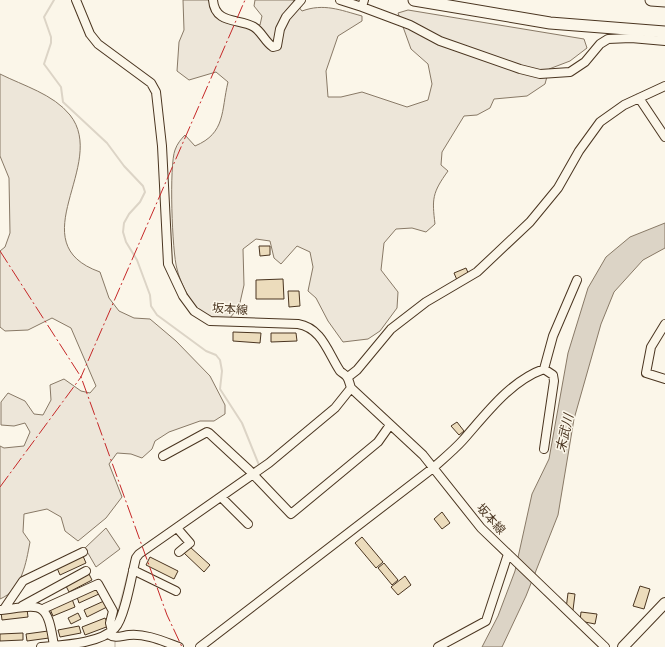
<svg xmlns="http://www.w3.org/2000/svg" width="665" height="647" font-family="'Noto Serif','Noto Sans JP',serif">
	<style>
		.green { fill: #ede6d9; stroke: #887966 }
		.water { fill: #dcd4c6; stroke: #887966 }
		.lines { fill: none; stroke-linecap: round; stroke-linejoin: round }
		.stream { stroke: #dcd4c6; stroke-width: 2 }
		.building { fill: #ecdcbc; stroke: #4a3520 }
		.minor-casing { stroke: #4a3520; stroke-width: 10 }
		.major-casing { stroke: #4a3520; stroke-width: 12 }
		.highway-casing { stroke: #4a3520; stroke-width: 13 }
		.minor { stroke: #fbf6e9; stroke-width: 8 }
		.major { stroke: #fbf6e9; stroke-width: 10 }
		.highway { stroke: #fbf6e9; stroke-width: 11 }
		.power { stroke: #c62828; stroke-width: 1; stroke-dasharray: 14 3 2 3; stroke-linecap: butt }
		.labels { text-anchor: middle; stroke-width: 3; stroke-linejoin: round; paint-order: stroke }
		.street-label { font-size: 12px; fill: #4a3520; stroke: #fbf6e9 }
		.water-label { font-size: 13px; font-style: italic; fill: #4a3520; stroke: #fbf6e9 }
	</style>
	<rect width="100%" height="100%" fill="#fbf6e9"/>
	<path class="green" d="M183,0H211L210,5L244,25H260L262,16L254,6L255,0H293L302,11C324,3 340,10 362,16V21L338,36L326,71L328,97H341L362,92L407,107L428,100L432,84L428,64L411,49L398,13L408,10L584,39L587,48L570,61L549,69L545,84L527,96L494,99L490,108L477,115L464,116L442,152L441,165L448,171C432,193 432,199 435,224L426,232L412,228L396,229L384,243L381,270L398,292L397,308L380,331L368,339L343,342L328,321L316,298L308,291L313,267L310,252L297,246L281,264L274,258L270,241L256,239L243,249L244,285L239,307L229,319C218,318 207,318 198,309C189,300 180,282 177,269C172,252 169,165 175,150C177,144 181,139 185,135L195,146C226,133 221,111 228,82L216,72L189,80L177,71L179,42L184,30Z
		M0,74C24,86 53,94 70,115C109,164 18,243 100,272L109,298L119,311L134,318L150,319L176,341L210,376L225,405V414L214,421H200L169,432L155,441L152,449L142,458L131,454L117,453L109,464L122,497L106,518L78,541L65,531L61,517L47,509L24,514L23,532L30,542C26,563 22,590 0,599V446L4,448L24,446L30,432L25,423L14,426L1,425V402L8,393L25,401L34,414L43,415L51,400L50,385L64,379L81,391L90,393L96,386L71,328L52,318L28,330L5,331L0,327V251L5,247L10,233L9,178L0,156Z
		M106,528L120,549L96,567L85,548Z"/>
	<path class="water" d="M665,223V248L643,260L614,292L601,324L574,419L558,515L526,596L502,647H482L498,616L515,571L532,494L549,459L568,353L588,288L606,257L630,237Z"/>
	<g class="lines">
		<path class="stream" d="M54,0L44,17L51,37V43L44,64L61,87L63,102L107,143L124,166L143,186L145,192L140,202L129,214L124,223L123,232L126,242L137,260L150,295L151,306L157,315L206,351L216,355L220,360L222,371L220,389L242,423L259,465L254,468
			M145,545L164,532
			M115,623L128,574
			M115,640V647"/>
	</g>
	<path class="building" d="M259,246H270V255L260,256Z
		M466,268L469,275L457,280L454,273Z
		M283,279L284,299H256V280Z
		M288,291H299L300,306L289,307Z
		M233,332L261,333L260,343L233,341Z
		M271,333H296L297,341L271,342Z
		M457,422L464,431L459,435L451,426Z
		M442,512L450,523L442,529L434,519Z
		M362,537L383,562L376,568L355,543Z
		M190,547L210,565L204,572L184,553Z
		M83,556L86,563L60,575L57,568Z
		M150,557L178,571L174,579L146,565Z
		M384,563L398,580L392,585L378,568Z
		M88,572L92,580L69,592L65,584Z
		M405,576L411,585L398,595L391,587Z
		M640,586L650,589L644,609L633,606Z
		M96,588L99,594L79,603L77,597Z
		M568,593L575,594L573,610L566,609Z
		M72,599L75,607L53,616L50,609Z
		M104,601L107,607L87,617L84,610Z
		M27,609L28,617L2,620L1,612Z
		M581,612L597,614L595,624L580,621Z
		M78,613L81,619L71,624L68,618Z
		M105,618L109,626L85,635L82,627Z
		M79,626L81,633L60,637L58,630Z
		M48,631L49,638L27,641L26,634Z
		M23,633V640L0,641V634Z"/>
	<g class="lines">
		<g class="minor-casing">
			<path id="minor" d="M76,0L90,34L98,44L151,83L156,92L162,146L168,264L183,296L194,311L210,321L298,324C322,328 328,353 340,371C342,373 345,374 347,377C349,380 350,385 351,388L423,455L481,528L605,647
				M213,0C215,25 240,18 254,27C262,32 265,42 273,47L277,46L280,29L286,17L301,0
				M340,0L362,7L364,0
				M362,7L410,25L440,41L520,69L540,74L570,72L585,62L600,44L608,39L631,38L665,41
				M639,98L665,137
				M665,324L651,347L646,373L665,379
				M544,369L553,336L577,280
				M348,377L357,370L391,329L426,302L477,272L530,222L558,188L579,151L600,122L624,105L665,86
				M163,456L207,432L209,433L249,470L291,514L378,442L390,425
				M221,497L248,524
				M177,528L190,543L179,552
				M133,570L176,591
				M22,606L86,571
				M4,609L23,581L83,552
				M1,610C43,605 47,600 54,646
				M44,610L45,608L98,584L113,611L110,623L112,631
				M108,634C115,639 121,636 129,635C145,633 165,642 179,647
				M41,647C62,645 100,644 115,628C125,618 132,573 136,558L139,554L269,463L335,408L351,388
				M200,647L433,468C443,459 454,450 463,440C486,414 510,381 544,369L553,375L554,381L544,449
				M438,647L486,621L508,554"/>
		</g>
		<g class="major-casing">
			<path id="major" d="M623,647L665,603"/>
		</g>
		<g class="highway-casing">
			<path id="highway" d="M414,0L550,23L665,32
				M651,0L665,1"/>
		</g>
		<use href="#minor" class="minor"/>
		<use href="#major" class="major"/>
		<use href="#highway" class="highway"/>
		<path class="power" d="M0,251L81,377L167,615L182,647
			M0,487L81,377L245,0"/>
	</g>
	<g class="labels">
		<g class="street-label">
			<text transform="translate(230 309) rotate(4)" y="4">坂本線</text>
			<text transform="translate(491 519) rotate(48)" y="4">坂本線</text>
		</g>
		<g class="water-label">
			<text transform="translate(564 433) rotate(-77)" y="5">末武川</text>
		</g>
	</g>
</svg>
